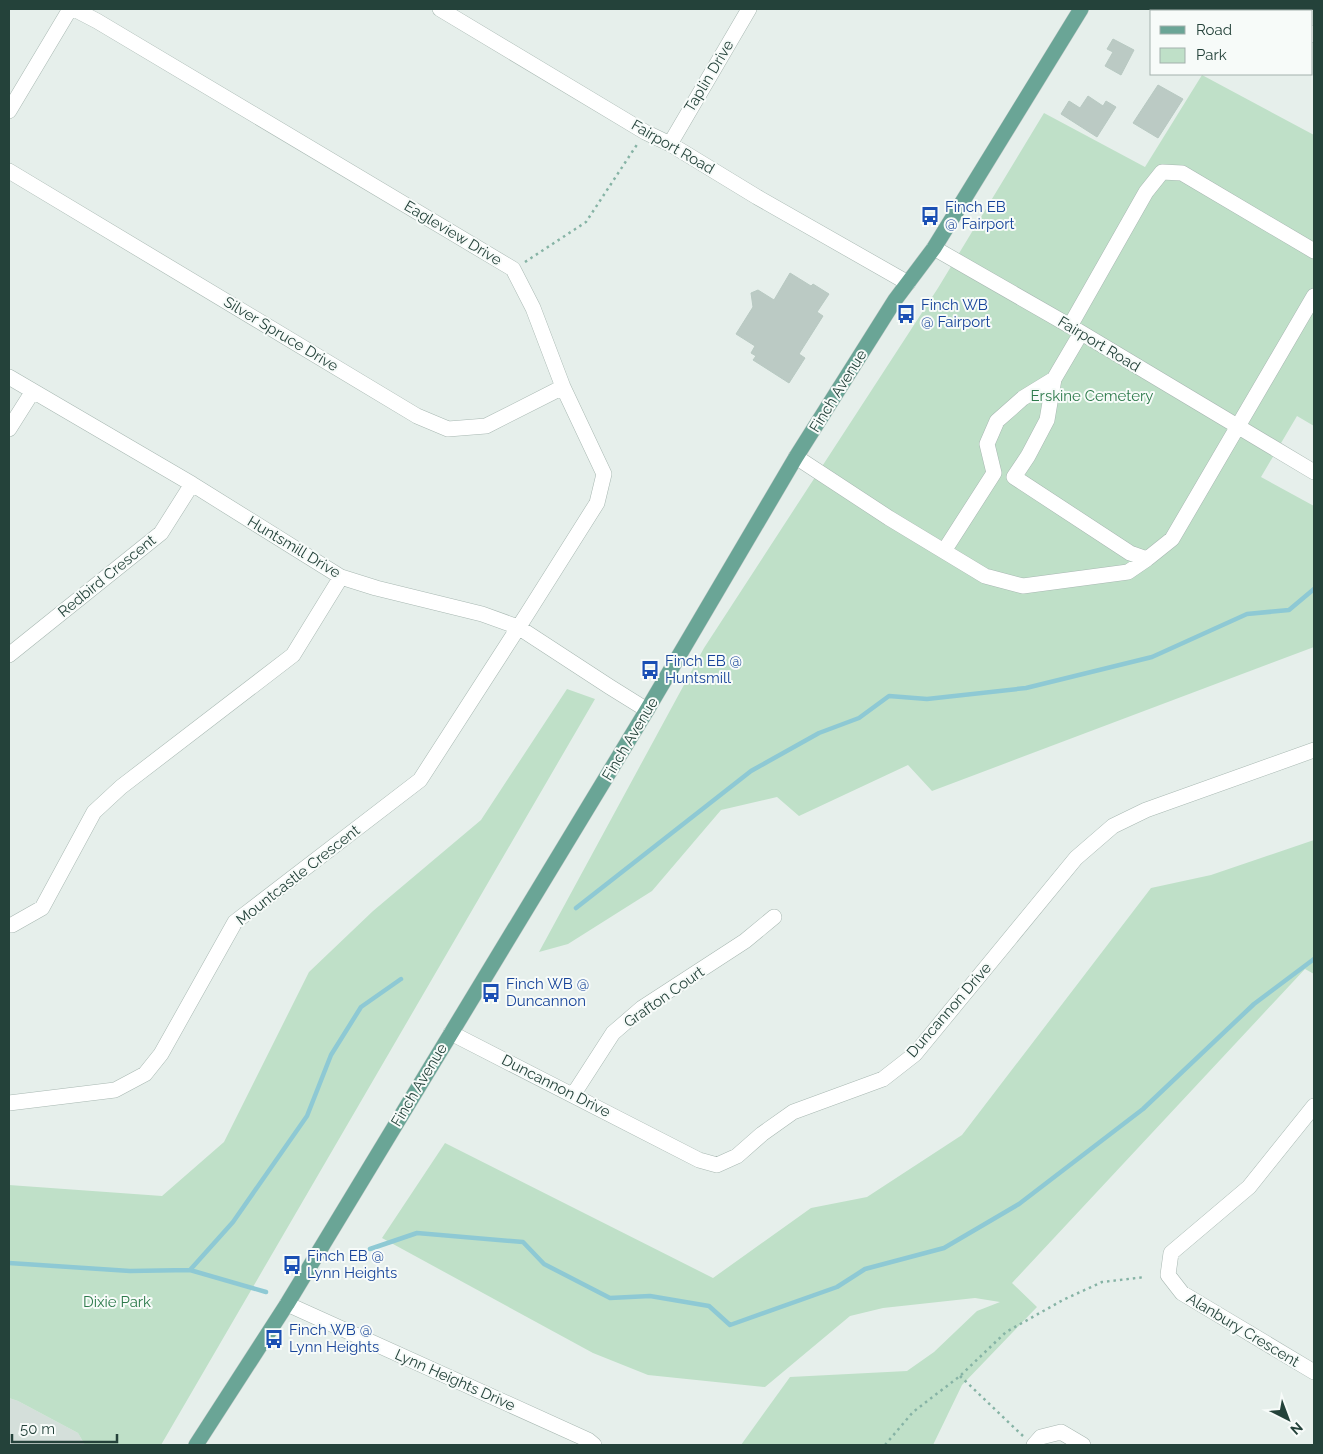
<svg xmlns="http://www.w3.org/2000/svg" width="1323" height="1454" font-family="Raleway,sans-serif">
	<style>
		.built { fill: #d4dfda }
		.green { fill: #bfe0c8 }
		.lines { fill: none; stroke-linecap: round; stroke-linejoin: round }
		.stream { stroke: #8ec9d4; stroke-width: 4.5 }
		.building { fill: #bbcac4; stroke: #b8c9c2 }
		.minor-casing { stroke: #a8b8b2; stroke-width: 16 }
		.major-casing { stroke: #c2cac8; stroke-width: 16 }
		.path { stroke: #86b3a5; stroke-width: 2.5; stroke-dasharray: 2.5 4; stroke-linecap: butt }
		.minor { stroke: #fff; stroke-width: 15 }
		.major { stroke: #6aa596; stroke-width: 15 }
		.labels { text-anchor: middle; stroke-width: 4; stroke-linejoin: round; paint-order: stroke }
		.street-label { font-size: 15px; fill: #24423a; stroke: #f7fbf9 }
		.transit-label { font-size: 15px; fill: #164399; stroke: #f7fbf9; text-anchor: start }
		.park-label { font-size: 15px; fill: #2d7a4b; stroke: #f7fbf9 }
	</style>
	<rect width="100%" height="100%" fill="#e6efeb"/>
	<path class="built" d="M9,1398L18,1401L78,1433L85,1445H9Z"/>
	<path class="green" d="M1202,75L1314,135V426L1297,416L1261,477L1314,506V647L932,791L908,765L799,816L777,797L721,810L652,891L568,944L539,952L704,648L938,288L1044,113L1145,167Z
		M567,689L595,699L161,1445H85L78,1433L18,1401L9,1398V1185L162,1196L224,1142L309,972L373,911L481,820Z
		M1314,840V974L1305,969L1012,1283L1037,1307L962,1385L933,1445H741L790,1377L907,1371L934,1352L977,1311L1000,1302L975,1298L883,1308L850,1316L765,1387L648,1375L593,1353L382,1238L445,1143L713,1278L811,1208L867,1197L962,1135L1151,888L1211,875Z"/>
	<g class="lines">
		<path class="stream" d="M576,908L751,771L819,733L859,718L889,696L927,699L1026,688L1152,657L1247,614L1289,610L1314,589
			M370,1249L417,1233L523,1242L544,1264L610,1298L650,1296L709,1306L730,1325L837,1287L865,1269L944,1248L1019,1204L1143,1109L1254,1004L1314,959
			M9,1263L130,1271L190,1270L266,1292
			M190,1270L233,1222L307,1116L331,1055L361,1007L401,979"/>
	</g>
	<path class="building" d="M1113,39L1134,50L1121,75L1105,66L1113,52L1107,49Z
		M1158,85L1183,99L1158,138L1133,123Z
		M1088,96L1103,106L1106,101L1116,107L1097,137L1061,114L1069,101L1080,108Z
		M790,273L811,286L813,284L829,294L817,312L823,316L799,354L805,358L789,383L753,360L756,356L751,353L755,346L736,334L753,307L751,293L758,290L774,300Z"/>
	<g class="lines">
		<g class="minor-casing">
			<path id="minor" d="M440,9L645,132L670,144L757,197L908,283
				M1270,9L1274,11
				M1312,33L1314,35
				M9,111L70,9
				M670,144L749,9
				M9,171L417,416L448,429L486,426L563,387
				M934,248L1070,326L1314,472
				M1070,326L1146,192L1162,172L1182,173L1314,251
				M9,377L192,484L341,577L376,588L482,614L518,627L610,687L647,710
				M1054,379L1047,420L1028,456L1014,477L1130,553L1147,559L1172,539L1314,296
				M9,429L33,391
				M796,457L889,518L985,576L1023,586L1128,572L1147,559
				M944,551L994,473L987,444L997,421L1023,398L1054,379L1081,333
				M9,655L161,533L192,484
				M9,925H12L42,908L94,812L121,787L293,655L341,577
				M451,1033L699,1160L717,1165L737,1156L762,1134L793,1112L883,1079L915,1054L1076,858L1113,826L1146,810L1314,750
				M573,1095L613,1033L642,1008L745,941L774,917
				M9,1103L115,1090L145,1074L161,1054L235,922L420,780L527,614L597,503L604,474L563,387L533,308L513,269L97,21L74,9
				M1314,1106L1249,1187L1171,1253L1168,1275L1182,1293L1314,1372
				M287,1304L588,1440L594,1445
				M1034,1445L1041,1437L1061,1432L1083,1445"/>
		</g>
		<g class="major-casing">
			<path id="major" d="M196,1445L287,1304L647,710L796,457L895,300L934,248L1081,9"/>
		</g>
		<path class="path" d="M525,262L586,222L638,143
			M960,1376L1023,1436
			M885,1445L913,1412L960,1376L1006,1332L1063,1300L1102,1282L1145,1277"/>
		<use href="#minor" class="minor"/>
		<use href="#major" class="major"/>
	</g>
	<defs>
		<g id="bus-bare" transform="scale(1.5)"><path d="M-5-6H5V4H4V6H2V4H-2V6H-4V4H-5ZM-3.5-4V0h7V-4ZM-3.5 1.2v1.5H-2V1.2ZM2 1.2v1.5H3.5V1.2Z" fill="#1a4fb4" stroke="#f7fbf9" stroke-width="2.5" paint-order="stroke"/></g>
	</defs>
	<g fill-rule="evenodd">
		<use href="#bus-bare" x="930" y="216"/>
		<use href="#bus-bare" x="906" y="314"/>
		<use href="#bus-bare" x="650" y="670"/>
		<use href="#bus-bare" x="491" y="993"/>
		<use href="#bus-bare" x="292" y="1265"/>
		<use href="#bus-bare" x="274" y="1339"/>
	</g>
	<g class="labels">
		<g class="street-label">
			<text transform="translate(709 76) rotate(-59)" y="5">Taplin Drive</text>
			<text transform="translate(673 147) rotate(30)" y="5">Fairport Road</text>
			<text transform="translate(453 233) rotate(31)" y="5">Eagleview Drive</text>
			<text transform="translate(281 334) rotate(31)" y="5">Silver Spruce Drive</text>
			<text transform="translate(1099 344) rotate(31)" y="5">Fairport Road</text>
			<text transform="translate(838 391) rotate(-58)" y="5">Finch Avenue</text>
			<text transform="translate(294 547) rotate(31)" y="5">Huntsmill Drive</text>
			<text transform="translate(107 576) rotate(-39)" y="5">Redbird Crescent</text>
			<text transform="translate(630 739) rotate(-59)" y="5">Finch Avenue</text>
			<text transform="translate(298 875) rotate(-38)" y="5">Mountcastle Crescent</text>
			<text transform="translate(664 997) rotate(-35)" y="5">Grafton Court</text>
			<text transform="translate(949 1010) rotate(-49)" y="5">Duncannon Drive</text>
			<text transform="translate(419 1085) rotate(-59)" y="5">Finch Avenue</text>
			<text transform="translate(556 1086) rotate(27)" y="5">Duncannon Drive</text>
			<text transform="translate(1243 1330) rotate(31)" y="5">Alanbury Crescent</text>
			<text transform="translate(455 1380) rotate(24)" y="5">Lynn Heights Drive</text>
		</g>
		<g class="transit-label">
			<text x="945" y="212">Finch EB<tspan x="945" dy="17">@ Fairport</tspan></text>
			<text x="921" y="310">Finch WB<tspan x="921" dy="17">@ Fairport</tspan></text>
			<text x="665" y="666">Finch EB @<tspan x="665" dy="17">Huntsmill</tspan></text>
			<text x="506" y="989">Finch WB @<tspan x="506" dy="17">Duncannon</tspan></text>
			<text x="307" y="1261">Finch EB @<tspan x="307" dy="17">Lynn Heights</tspan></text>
			<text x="289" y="1335">Finch WB @<tspan x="289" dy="17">Lynn Heights</tspan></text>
		</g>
		<g class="park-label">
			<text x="1092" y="401">Erskine Cemetery</text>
			<text x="117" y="1307">Dixie Park</text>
		</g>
	</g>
	<rect width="1323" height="1454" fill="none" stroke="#24423a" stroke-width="20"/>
	<rect x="1150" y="10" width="162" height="65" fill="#f7fbf9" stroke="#a3b1ad"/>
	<rect x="1160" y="26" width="25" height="8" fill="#6aa596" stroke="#a3b1ad"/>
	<text x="1196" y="35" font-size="15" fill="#24423a">Road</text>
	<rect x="1160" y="48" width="25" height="15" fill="#bfe0c8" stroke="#a3b1ad"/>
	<text x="1196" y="60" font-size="15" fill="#24423a">Park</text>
	<g transform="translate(1288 1419) rotate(138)" stroke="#f7fbf9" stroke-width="4" paint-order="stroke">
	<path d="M0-4L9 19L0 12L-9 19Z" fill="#24423a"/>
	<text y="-8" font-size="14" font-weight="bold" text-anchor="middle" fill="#24423a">N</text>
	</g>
	<path d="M12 1434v8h105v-8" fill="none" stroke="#24423a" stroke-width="2.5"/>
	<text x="20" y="1434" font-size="15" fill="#24423a" stroke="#f7fbf9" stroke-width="4" paint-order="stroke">50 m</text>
</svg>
